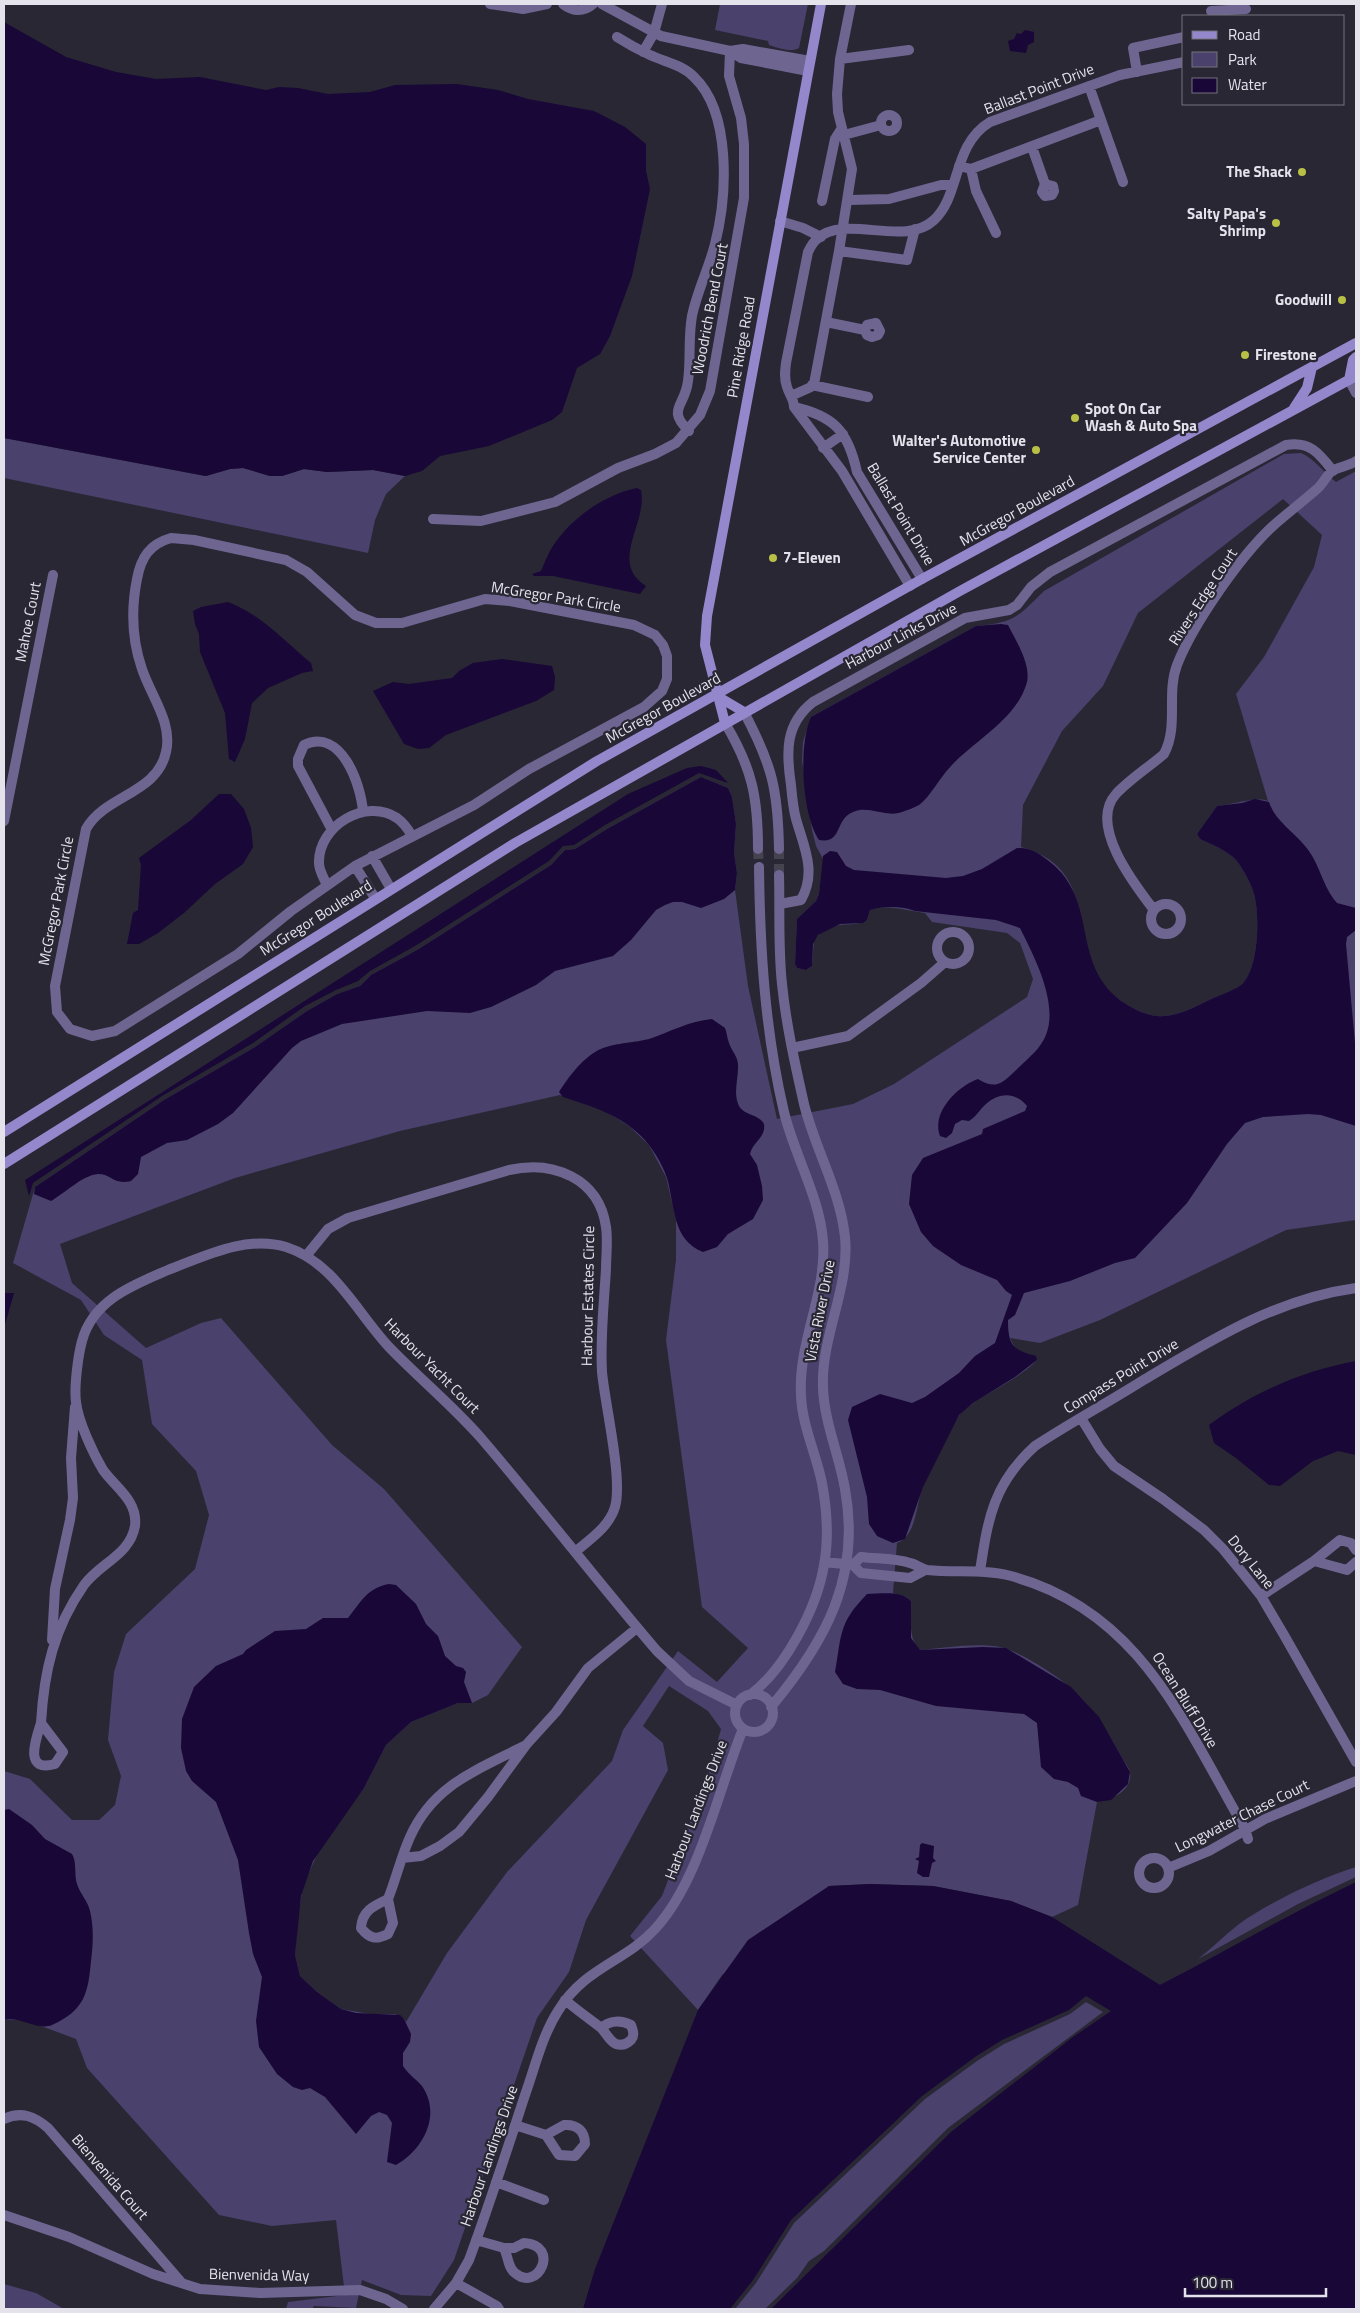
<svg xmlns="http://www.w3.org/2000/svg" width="1360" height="2313" font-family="'Titillium Web',sans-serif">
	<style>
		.green { fill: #4a416c; fill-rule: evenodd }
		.water { fill: #180737 }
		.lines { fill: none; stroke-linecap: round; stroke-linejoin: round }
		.street-tunnel { stroke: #45434f; stroke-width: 10; stroke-dasharray: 10 5; stroke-linecap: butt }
		.street { stroke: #6e6691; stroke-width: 10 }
		.secondary { stroke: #9587cc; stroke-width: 10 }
		.poi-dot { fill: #b9c046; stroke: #292734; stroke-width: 2 }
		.labels { text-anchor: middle; stroke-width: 4.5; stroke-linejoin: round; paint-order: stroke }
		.street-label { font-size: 15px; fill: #e4e3eb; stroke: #292734 }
		.poi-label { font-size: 15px; font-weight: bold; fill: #e4e3eb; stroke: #292734; text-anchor: end }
	</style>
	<rect width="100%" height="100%" fill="#292734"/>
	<path class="green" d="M720,4H808L799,48C791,53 778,48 769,45L768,41L715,30Z
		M4,438L205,476L230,469L243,468L270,476H282L304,469L327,472L373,470L405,476L386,494L375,520L368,553L4,478Z
		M1301,453C1315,459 1323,472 1336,482L1356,471V1220L1286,1230L1100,1320L1040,1343L1010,1338L1016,1350L1034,1356L1037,1360C1016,1382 984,1392 962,1412C954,1419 929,1473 923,1486C916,1503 917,1536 897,1543L893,1593L907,1597L911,1601C912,1619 907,1637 920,1650C943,1648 985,1641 1007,1649C1025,1655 1058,1676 1072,1689C1095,1710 1106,1729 1121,1756C1123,1760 1129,1767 1130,1772C1133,1791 1111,1800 1097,1802L1078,1905L1052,1917L1011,1901L933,1886L870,1884L829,1886L722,1975L698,2010L630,1936L662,1896L709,1772L721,1729L708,1711L669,1686L643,1726L663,1743L668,1770L586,1920L569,1972L537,2018L454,2260L431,2296L401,2295L362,2280L356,2308L314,2306L312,2309H286L288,2302L345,2295L336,2220L272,2226L219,2215L87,2068L76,2039L25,2020H4V1771L30,1779L72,1820H99L115,1805L121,1776L108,1740L114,1672L126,1634L195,1569L209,1515L196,1471L152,1424L142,1360L104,1335L81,1300L13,1263L35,1187L164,1100L255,1047L307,1011L337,994L360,986L371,975L417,950L551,865L565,850L575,849L607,829L701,777L728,788L732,797L736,824L734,853L737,873L735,890L748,986L777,1119L853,1104L894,1084L1027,997L1033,979L1020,943L1007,933L932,922L925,913C907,911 889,904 870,910L867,920C851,930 833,916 814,940L812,966L806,970L797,968L795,964L797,919L816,901L819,894L823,859L816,846L812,830L802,760L803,742L811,717L976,626C1013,623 1018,617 1044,591L1284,454ZM1283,499L1322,535L1314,567L1264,657L1236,694L1268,801C1256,796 1232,805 1217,806L1197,834L1200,839C1211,844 1228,851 1236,860C1243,869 1251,883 1254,894C1260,915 1259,970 1241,985C1232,993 1218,995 1207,1001C1193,1008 1174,1018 1157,1016C1146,1015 1136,1010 1126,1004C1117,998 1107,991 1101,982C1070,935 1097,868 1021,847L1023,805L1062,731L1103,686L1138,613ZM560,1095L605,1111L629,1126L649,1145L666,1177L676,1220V1260L666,1340L702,1607L748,1648L717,1682L678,1651L623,1730L612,1761L507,1872L447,1953L406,2022L404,2019L395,2014H370L341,2009L317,1992L300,1976L295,1955L298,1917L303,1886L320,1848L364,1788L386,1745L411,1722L458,1703H472L488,1695L522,1647L384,1489L332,1445L221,1318L201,1323L146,1348L72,1283L60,1244L235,1178L400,1131Z
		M1356,1867V1877L1298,1904L1198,1959C1212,1948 1225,1935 1239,1924C1270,1902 1320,1878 1356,1867Z
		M1086,2002L1103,2012L948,2128L824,2251L809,2261L797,2278L765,2309H735L756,2283L794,2223L925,2099L977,2061L1004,2044L1070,2014Z
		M4,2284L36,2293L64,2309H4Z"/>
	<path class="water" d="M4,22L66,57L116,72L156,79L200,77L266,90L279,87L298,88L328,94L370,92L395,85L457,84L498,90L528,99L594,111L625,127L646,144V171L650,189L632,276L610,336L600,354L577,368L562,412L552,420L489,446L440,456L422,471L405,476L373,470L327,472L304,469L282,476H270L243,468L230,469L206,476L4,438Z
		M1025,30L1034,32V42L1028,45L1026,53L1010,51L1008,41L1014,39L1017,33L1021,34Z
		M637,488L641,490C648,523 608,563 646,586L640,594L553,576H534L532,574L541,571C545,562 549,551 555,543C573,517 606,494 637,488Z
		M228,602C262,615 284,641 311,663L313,671L302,673L268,688L252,703L245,739L235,762L229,759L225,713L200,652L199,634L195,624L193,611L201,607Z
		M1001,624L1008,625C1016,641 1031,664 1027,682C1017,719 975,740 951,766C940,777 931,796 919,805C914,808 907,810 902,812C885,818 869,805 853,812C834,820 843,844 819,840C802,815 798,746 811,717L976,626Z
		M502,659L552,666L555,677L554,690L536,701L446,735L429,748L418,749L404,744L373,691L393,682L409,684L452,678L459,671L473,663Z
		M701,766L716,770L728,783L699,773L605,825L574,845L563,846L549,861L415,946L370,971L358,981L336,990L305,1006L253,1043L162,1096L33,1183L29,1196L25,1180L628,794L687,768Z
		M701,777L728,788L732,797L736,824L734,853L737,873L735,890L724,899L701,908L682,902H673L665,905L656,910L631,940L613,956L555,971L536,985L491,1007L470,1013L427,1011L342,1024L301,1041L292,1048L233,1113L218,1124L187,1140L167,1143L141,1157L138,1174L131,1181C113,1185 112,1174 98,1174C83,1175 65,1193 51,1201L34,1194L35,1187L164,1100L255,1047L307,1011L337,994L360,986L371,975L417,950L551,865L565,850L575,849L607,829Z
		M219,794H231L244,809L251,828L253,847L243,864L215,884L184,913L158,933L139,944H127L133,913L138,910L141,865L139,858L191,820Z
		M1255,799L1269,802C1275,821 1293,831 1305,846C1320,863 1322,886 1337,903L1356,908V930L1347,937L1346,944L1356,1054V1126L1321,1115L1308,1114L1263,1117L1245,1123L1227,1144L1187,1203L1135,1258L1115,1263L1070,1281L1024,1293L1015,1315L1008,1320C1008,1346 1013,1350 1036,1356L1037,1360L1015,1377L973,1403L959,1415L923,1487L905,1539L893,1543L877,1536L869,1524L867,1497L848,1420L852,1407L880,1394L912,1403L925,1397L959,1373L975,1356L995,1343L1012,1295L1006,1291L997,1280L961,1265L933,1246L921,1232L909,1204L912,1175L923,1158L982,1134L983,1129L1025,1111L1027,1106C1016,1092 999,1092 986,1104C980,1109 977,1116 969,1121L962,1120L955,1124L952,1133L946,1138L940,1136C931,1112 958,1086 978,1079C994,1089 1001,1085 1014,1072C1023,1063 1037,1052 1043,1041C1062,1009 1035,958 1020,928L996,920L915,911C903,906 883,906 870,910L867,920L863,923L840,924L818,935L813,944L812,966L806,970L797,968L795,964L797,919L816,901L819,894L823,856L830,851L837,852L846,866L854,870L946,878L963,876L982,869L1017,848C1031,847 1040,854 1050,862C1101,902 1068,967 1126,1004C1136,1010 1146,1015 1157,1016C1174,1018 1193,1008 1207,1001C1218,995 1232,992 1241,985C1259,970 1260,915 1254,894C1251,883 1243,869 1236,860C1228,851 1211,844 1200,839L1197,834L1217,806L1242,803Z
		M712,1019L725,1028C727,1033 727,1038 729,1043C732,1052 739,1057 738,1068C738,1080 733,1094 739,1106C745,1116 759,1114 764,1124C766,1138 753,1141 750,1154L757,1165L762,1186L763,1200L753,1219L728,1234L717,1247L703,1252C672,1240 675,1206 667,1178C662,1163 652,1147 641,1136C620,1115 591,1106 563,1097L559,1092C567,1079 580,1062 592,1054C609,1042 630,1044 649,1039C670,1032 689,1021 712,1019Z
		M4,1293H14L4,1328Z
		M1356,1361V1455L1338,1451L1313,1461L1280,1486L1269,1485L1236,1458L1214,1443L1209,1425C1254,1392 1302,1371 1356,1361Z
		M389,1584L396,1585L416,1604L426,1624L438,1636L445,1656L456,1666L463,1668L466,1672L464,1682L472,1703H458L411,1722L386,1745L364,1788L313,1861L301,1896L295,1955L300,1976L317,1992L341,2009L356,2013L400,2015L404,2019L411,2034L410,2042L403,2053V2066C408,2074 416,2079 422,2086C442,2115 423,2150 396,2165L387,2162L392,2123L387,2115L379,2112L371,2116L356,2134L325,2097L310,2088L302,2090L293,2087L277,2074L259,2047L256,2021L262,1977L253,1954L249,1933L238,1860L216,1802L192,1781L186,1771L181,1748L182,1719L194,1687L216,1666L243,1654L246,1650L275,1631L306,1629L323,1618H348C361,1602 367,1588 389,1584Z
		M867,1594C881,1594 901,1590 911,1601V1638L920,1650L983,1647L1006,1648L1071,1687L1099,1717L1130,1772L1128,1784L1111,1800L1097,1802L1081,1796L1078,1788L1068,1782L1054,1779L1041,1767L1037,1723L1024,1714L936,1706L880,1690L857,1689L843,1684L835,1672C842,1634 838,1624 867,1594Z
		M9,1809L32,1825L45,1839L72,1854C77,1862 74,1875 77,1884C80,1894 88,1901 90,1911C94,1928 93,1945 91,1961C88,1993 85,2010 52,2025C37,2031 20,2016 4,2020V1810Z
		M922,1843L934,1846L933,1858L936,1861L932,1863L929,1877H923L917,1873L919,1861L915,1859L919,1857L920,1845Z
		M1356,1882V2309H771L951,2132L1073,2037L1111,2011L1086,1996L1069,2010L1002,2040L975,2057L922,2096L791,2220L753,2280L730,2309H583L595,2269L698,2010L748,1940L829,1886L870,1884L933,1886L1011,1901L1052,1917L1160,1985C1226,1951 1289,1914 1356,1882Z"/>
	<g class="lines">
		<path class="street-tunnel" d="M758,849L759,867
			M779,849V875"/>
		<path class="street" d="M490,4L523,9L547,4
			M563,4C573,12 584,12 593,4
			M602,4L661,36L730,51L741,58L808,71
			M851,4L840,59L837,94L838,112L852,169L839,251L907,260L915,229
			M1211,11L1246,9
			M617,37C628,44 639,50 650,55C665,62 683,65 694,77C732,113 727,197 715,244C709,268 697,291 692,316C688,338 691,359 688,381C685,407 666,409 689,431
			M730,51L743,49L810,61
			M643,52L654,33L662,4
			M840,59L909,50
			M1137,72L1133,48L1184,37
			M1089,86L1123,182
			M881 123a8 8 0 1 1 16 0a8 8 0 1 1-16 0Z
			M844,135L881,125
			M1032,147L1045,184L1042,192L1045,196L1052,195L1054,191L1053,186L1045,184
			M959,166L971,169L1101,120
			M971,169L976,191L996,233
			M849,200L889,199L941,185H952
			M822,201L835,139L842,128
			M780,221L803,228L821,237
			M826,322L865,330L867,335L872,337L878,335L880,331L876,323L867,325L865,330
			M1349,380L1356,393
			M812,385L868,397
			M791,396L811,387L814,384L839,251
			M794,407C834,416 848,431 857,472L922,579
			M823,448L843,434
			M433,519L481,521L555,502L618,468L655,454L676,443L700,415L710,391L744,198V144L741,118L729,76L730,51
			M171,538L194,540L286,560L307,572L355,615L376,623H402L485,599L510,601L634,625L655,635L663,645L667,656V679L662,691L644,707L529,769L474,805L355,866L291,911L238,954L115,1031L92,1036L70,1029L57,1012L55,986L86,829C105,795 157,794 166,752C173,723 151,696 142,669C132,640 131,609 137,579C141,557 150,544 171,538Z
			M910,586L842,471L794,407C794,399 789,394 787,387C784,379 785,371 786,363L808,252C810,248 813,242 817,239C845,213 904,248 934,220C961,195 952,145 990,122L1120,75L1184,62
			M744,712C772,765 778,789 779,849
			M725,723C752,768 758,797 758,849
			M4,821L53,575
			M332,830L298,766V759L304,745C341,727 361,784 363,812
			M372,856L391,889
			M355,866L375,898
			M327,885C324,878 319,871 319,863C318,826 366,797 397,818C404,823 408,829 412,836
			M780,904L801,900C817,872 804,847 796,819C793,808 792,796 791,785C786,752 785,724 813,702L965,618L1009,610L1017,605L1031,587L1050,572L1286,445C1310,441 1319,453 1333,471
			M1151 919a15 15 0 1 1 30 0a15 15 0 1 1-30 0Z
			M1154,910C1134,884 1088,825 1116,794C1130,779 1149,767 1164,754C1179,726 1166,694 1177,665C1193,624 1241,555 1274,525C1288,513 1303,501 1317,489C1323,484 1326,476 1332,471C1338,467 1349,466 1356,461
			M937 948a16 16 0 1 1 32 0a16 16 0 1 1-32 0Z
			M792,1048L848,1036L921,983L945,962
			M306,1256L328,1229L348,1218L509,1170C553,1160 599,1178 606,1227C608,1241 606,1256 606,1269C604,1303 600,1338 602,1372C605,1405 623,1479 615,1507C609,1527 590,1539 575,1552
			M1081,1418L1100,1449L1114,1466L1163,1499L1204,1530L1223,1549L1241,1571L1261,1596L1284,1635L1356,1762
			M1356,1550L1351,1543L1340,1540L1314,1561L1347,1570L1356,1562
			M825,1562L853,1565L861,1573L910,1578L925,1570
			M853,1565L861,1557C877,1559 895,1558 910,1563C916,1564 921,1569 927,1570C954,1573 981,1569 1007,1575C1139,1608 1183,1722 1245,1829L1248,1839
			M980,1571C988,1519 993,1484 1035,1446C1070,1423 1107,1403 1142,1381C1211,1340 1276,1299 1356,1288
			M1261,1596L1314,1561
			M52,1640L55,1589L70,1520L73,1498L71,1458L75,1407
			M735 1713a19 19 0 1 1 38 0a19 19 0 1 1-38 0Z
			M750,1695C785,1669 817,1608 824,1565C829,1538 827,1510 822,1483C816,1453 802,1426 801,1395C798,1342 827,1293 823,1241C820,1198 794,1154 784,1112C765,1031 760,951 759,867
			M771,1707C826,1641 861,1577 845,1489C839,1454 824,1422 823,1387C821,1336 850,1288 845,1237C840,1190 815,1149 804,1104C795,1064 786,1024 782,984C778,948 780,911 779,875
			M41,1723C44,1671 54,1628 84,1585C100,1563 130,1555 135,1526C138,1501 116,1488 103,1470C93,1453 78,1421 76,1402C74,1387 78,1356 82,1341C93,1300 133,1285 168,1270C205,1256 246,1235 286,1247C334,1262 357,1313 390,1348C420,1379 453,1406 481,1438C541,1508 597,1581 657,1651L689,1681L737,1705
			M41,1723L63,1752L55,1764C23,1773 36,1739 41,1723Z
			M402,1858L421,1856L440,1846L459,1832L488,1797L526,1745L556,1712L588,1668L637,1628
			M1139 1873a15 15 0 1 1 30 0a15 15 0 1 1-30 0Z
			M1168,1868L1209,1851L1265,1819L1356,1781
			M388,1899C396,1879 401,1857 410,1837C433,1785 477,1770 524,1746
			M388,1899L393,1923L388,1934C376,1940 370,1939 361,1928C362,1911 373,1906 388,1899Z
			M565,2000C577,2010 588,2018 600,2027C606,2032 609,2041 616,2044C622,2046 627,2044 631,2040C635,2035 633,2031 631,2025C621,2020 610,2020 601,2028
			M4,2119C21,2111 34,2116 48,2128L181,2282
			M515,2125L546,2135
			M564,2125C577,2124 585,2131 585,2144L575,2156L559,2155L546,2135Z
			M496,2182L544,2200
			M4,2215L69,2237L153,2274L200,2289L260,2293L360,2290L386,2299L403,2309
			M476,2240L504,2248
			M524,2243C561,2245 538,2293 515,2273C508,2268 508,2256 504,2248H514Z
			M456,2283L497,2306L499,2309
			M434,2309L456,2283L469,2260C489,2206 507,2150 525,2095C535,2067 542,2036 558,2011C585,1967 625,1962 655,1929C700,1880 718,1790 743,1729"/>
		<path class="secondary" d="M1349,380L1353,360L1356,357
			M1294,408L1307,388L1312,367
			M717,696L744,712
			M725,723L705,645L707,616L821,4
			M4,1132L597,761L922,579L1356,343
			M4,1164L515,843L960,591L1356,376"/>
	</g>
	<g class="poi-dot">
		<circle cx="1302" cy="172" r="5"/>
		<circle cx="1276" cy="223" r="5"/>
		<circle cx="1342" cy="300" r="5"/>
		<circle cx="1245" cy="355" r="5"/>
		<circle cx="1075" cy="418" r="5"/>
		<circle cx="1036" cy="450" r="5"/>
		<circle cx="773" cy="558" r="5"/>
	</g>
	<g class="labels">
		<g class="street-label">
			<text transform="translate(1039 89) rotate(-21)" y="5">Ballast Point Drive</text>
			<text transform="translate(710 309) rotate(-79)" y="5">Woodrich Bend Court</text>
			<text transform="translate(741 347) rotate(-80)" y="5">Pine Ridge Road</text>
			<text transform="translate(1017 511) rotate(-29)" y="5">McGregor Boulevard</text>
			<text transform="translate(901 514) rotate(59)" y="5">Ballast Point Drive</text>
			<text transform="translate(556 597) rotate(9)" y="5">McGregor Park Circle</text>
			<text transform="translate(1203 597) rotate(-57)" y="5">Rivers Edge Court</text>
			<text transform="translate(28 622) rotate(-79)" y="5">Mahoe Court</text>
			<text transform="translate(901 636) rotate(-28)" y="5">Harbour Links Drive</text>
			<text transform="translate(663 708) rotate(-29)" y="5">McGregor Boulevard</text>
			<text transform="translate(56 901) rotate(-79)" y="5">McGregor Park Circle</text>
			<text transform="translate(316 918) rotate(-32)" y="5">McGregor Boulevard</text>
			<text transform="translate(588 1296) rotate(-89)" y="5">Harbour Estates Circle</text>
			<text transform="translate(820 1311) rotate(-79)" y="5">Vista River Drive</text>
			<text transform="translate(432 1366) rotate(45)" y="5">Harbour Yacht Court</text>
			<text transform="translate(1121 1376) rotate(-31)" y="5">Compass Point Drive</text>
			<text transform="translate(1251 1562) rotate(51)" y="5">Dory Lane</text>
			<text transform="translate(1185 1700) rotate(58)" y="5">Ocean Bluff Drive</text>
			<text transform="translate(696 1810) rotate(-69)" y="5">Harbour Landings Drive</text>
			<text transform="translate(1242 1816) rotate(-26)" y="5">Longwater Chase Court</text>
			<text transform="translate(489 2156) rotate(-71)" y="5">Harbour Landings Drive</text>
			<text transform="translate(110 2177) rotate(49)" y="5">Bienvenida Court</text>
			<text transform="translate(259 2275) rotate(1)" y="5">Bienvenida Way</text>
		</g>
		<g class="poi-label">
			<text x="1292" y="177">The Shack</text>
			<text x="1266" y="219">Salty Papa's<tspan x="1266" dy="17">Shrimp</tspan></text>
			<text x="1332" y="305">Goodwill</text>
			<text x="1255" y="360" text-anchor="start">Firestone</text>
			<text x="1085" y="414" text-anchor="start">Spot On Car<tspan x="1085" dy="17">Wash &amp; Auto Spa</tspan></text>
			<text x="1026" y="446">Walter's Automotive<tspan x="1026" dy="17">Service Center</tspan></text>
			<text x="783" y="563" text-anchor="start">7-Eleven</text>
		</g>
	</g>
	<rect width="1360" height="2313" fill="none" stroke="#e4e3eb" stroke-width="10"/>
	<rect x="1182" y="15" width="162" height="90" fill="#292734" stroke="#74727d"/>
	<rect x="1192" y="31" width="25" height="8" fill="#9587cc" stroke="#74727d"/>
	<text x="1228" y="40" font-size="15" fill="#e4e3eb">Road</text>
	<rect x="1192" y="52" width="25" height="15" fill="#4a416c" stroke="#74727d"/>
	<text x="1228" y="65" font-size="15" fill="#e4e3eb">Park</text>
	<rect x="1192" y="78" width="25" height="15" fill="#180737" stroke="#74727d"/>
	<text x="1228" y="90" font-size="15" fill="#e4e3eb">Water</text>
	<path d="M1185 2288v8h141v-8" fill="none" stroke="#e4e3eb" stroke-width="2.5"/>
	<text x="1192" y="2288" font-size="15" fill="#e4e3eb" stroke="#292734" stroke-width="4" paint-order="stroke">100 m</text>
</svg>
